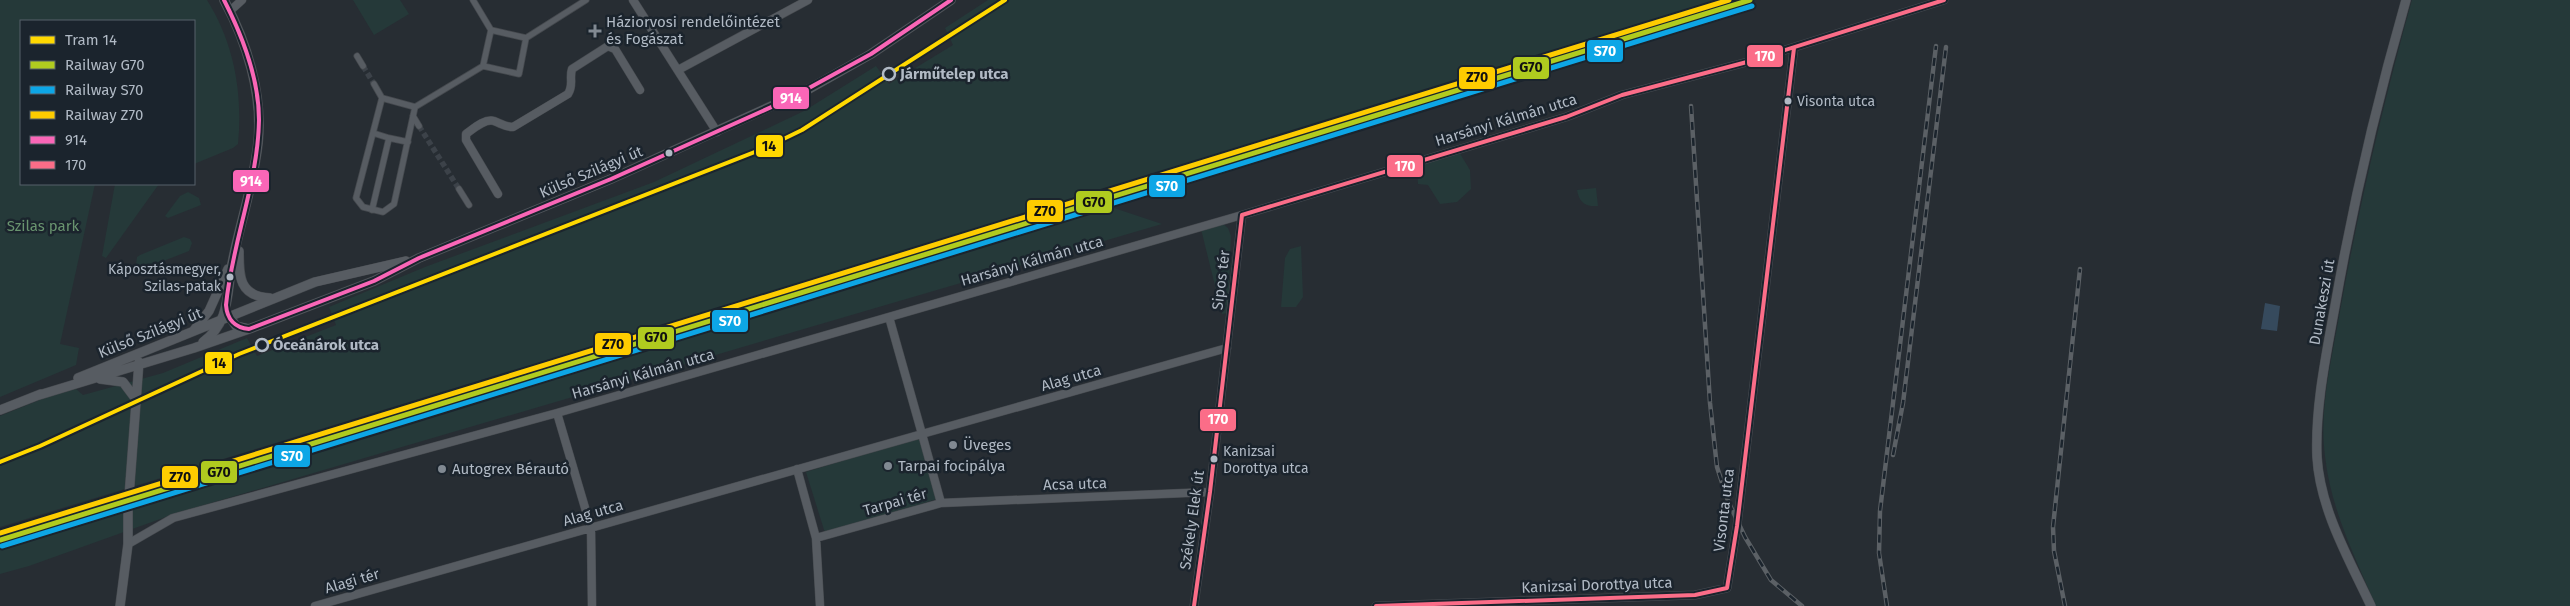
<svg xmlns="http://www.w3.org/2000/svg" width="2570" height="606" font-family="'Fira Sans',sans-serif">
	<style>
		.green { fill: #253939 }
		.water { fill: #364a5d }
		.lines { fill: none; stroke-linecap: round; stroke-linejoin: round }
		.pedestrian-tunnel { stroke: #3c4249; stroke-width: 5.5; stroke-dasharray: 5.5 3; stroke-linecap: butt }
		.pedestrian-casing { stroke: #45494e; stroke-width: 7 }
		.minor-casing { stroke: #45494e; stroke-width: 9 }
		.tertiary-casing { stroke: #45494e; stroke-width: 10 }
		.pedestrian { stroke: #575c62; stroke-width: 5.5 }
		.minor { stroke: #575c62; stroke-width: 8 }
		.tertiary { stroke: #575c62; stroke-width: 9 }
		.rail-casing { stroke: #5b6065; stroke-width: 4.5 }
		.rail { stroke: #1b242d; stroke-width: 2.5; stroke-dasharray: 8; stroke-linecap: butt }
		.bus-1-casing { stroke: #1b242d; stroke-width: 8 }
		.bus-2-casing { stroke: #1b242d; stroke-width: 8 }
		.bus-1 { stroke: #fa66b7; stroke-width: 4 }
		.bus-2 { stroke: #fb6d88; stroke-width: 4 }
		.rail-1-casing { stroke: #1b242d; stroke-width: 9 }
		.rail-2-casing { stroke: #1b242d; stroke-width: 9 }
		.rail-3-casing { stroke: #1b242d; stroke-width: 9 }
		.rail-1 { stroke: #b0cb1f; stroke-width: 5 }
		.rail-2 { stroke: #0da6e6; stroke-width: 5 }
		.rail-3 { stroke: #fecc00; stroke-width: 5 }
		.tram-1-casing { stroke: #1b242d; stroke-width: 8 }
		.tram-1 { stroke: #ffd800; stroke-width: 4 }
		.poi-dot { fill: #818992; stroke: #1b242d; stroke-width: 2 }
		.stop-dot { fill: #1b242d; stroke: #b1bac5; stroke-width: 2.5 }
		.bus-dot { fill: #b1bac5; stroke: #1b242d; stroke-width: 2 }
		.labels { text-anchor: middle; stroke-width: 5; stroke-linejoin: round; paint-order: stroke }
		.bus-label { font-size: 14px; fill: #b1bac5; stroke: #1b242d; text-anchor: start }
		.poi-label { font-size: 15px; fill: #b1bac5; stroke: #1b242d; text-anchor: start }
		.stop-label { font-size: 15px; font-weight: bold; fill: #b1bac5; stroke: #1b242d; text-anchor: start }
		.street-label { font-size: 15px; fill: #b1bac5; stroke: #1b242d }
		.park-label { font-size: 15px; fill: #69946f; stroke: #1b242d }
		.line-badge { stroke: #1b242d; stroke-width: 2 }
		.badge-label { font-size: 14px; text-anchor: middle; font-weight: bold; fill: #fff }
		.pale-badge-label { font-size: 14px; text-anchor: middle; font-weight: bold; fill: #111 }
	</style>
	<rect width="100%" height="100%" fill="#272d33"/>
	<path class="green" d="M0,0H207C234,43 243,93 238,144L233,148L194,164V21H21V184H95L60,344L79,348L76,365L0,397Z
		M353,0H400L409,14L374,35Z
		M988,0H1727L0,527V416L62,391L76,389L83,395L163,373L247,338L257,356L336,325L329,307L425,267L654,182L804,111L876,66L889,84L953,45L945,28Z
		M2412,0H2570V606H2376C2355,557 2331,510 2325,456C2319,410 2331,363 2339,317C2358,210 2383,105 2412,0Z
		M1459,152L1470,170L1471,189L1457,202L1440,204L1428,185L1418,184L1417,166Z
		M115,184H159L106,258L102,256Z
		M1596,188L1598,206C1585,207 1579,202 1577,190Z
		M188,192L199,198L201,205L168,218L165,216L180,196Z
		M1102,204L1162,224L177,513L29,566L0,574V544Z
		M1222,223L1228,228L1231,236L1228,313L1222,314L1201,229Z
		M184,237L190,239L192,243L189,251L143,269L136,265L137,257L140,255Z
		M1301,246L1303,297L1296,307H1281L1285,258L1290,249Z
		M919,437L937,499L825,533L806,472Z"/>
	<path class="water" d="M2265,303L2280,306L2277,331L2261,329Z"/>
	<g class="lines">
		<path class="pedestrian-tunnel" d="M363,66L374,84
			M419,126L459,189"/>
		<g class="pedestrian-casing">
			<path id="pedestrian" d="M473,0L491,30L483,66L519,74L526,38L491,30
				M526,38L586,0
				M357,56L363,66
				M374,84L382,98
				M382,98L415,107L394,204L383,212L363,207L356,198Z
				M415,107L483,66
				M413,116L419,126
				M389,138L408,142
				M459,189L469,205
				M372,210L389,138L373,133"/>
		</g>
		<g class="minor-casing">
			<path id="minor" d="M633,0L717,132
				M230,11L242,0
				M678,70L808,0
				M498,194L466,140V134C473,129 485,118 494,121C502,124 505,127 513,127L568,94C574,85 569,78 572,69L608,46L615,49L640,90
				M889,317L922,434L1227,348
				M557,413L591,528L592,606
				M941,503L1210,492
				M816,538L820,606
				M128,544L173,518L557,413L1242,215L1566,117L1622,95L1747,62L1944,0
				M315,606L922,434L941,503L816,538L797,469
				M1194,606L1210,492L1242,215
				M1376,606L1695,595L1727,588L1737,526L1794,48"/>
		</g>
		<g class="tertiary-casing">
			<path id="tertiary" d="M239,251C239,277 239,296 270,298
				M227,313L236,326L249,329
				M194,330L209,311L228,269
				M203,342C232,321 226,290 233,259C241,220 254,182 258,143C263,95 247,42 224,0
				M78,378L315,282L406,261
				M100,379L123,382L135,398
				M36,396L194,348L249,329L374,281L419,258L611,179L809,89L871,54L951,0
				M0,410L41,394
				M120,606L128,544V510L139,362
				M2371,606C2349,559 2320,509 2317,457C2315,407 2326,356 2335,306C2353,203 2377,101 2406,0"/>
		</g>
		<use href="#pedestrian" class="pedestrian"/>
		<use href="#minor" class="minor"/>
		<use href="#tertiary" class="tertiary"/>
		<g class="rail-casing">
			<path id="rail" d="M1691,106L1710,403L1717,467L1728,501L1745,537L1771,580L1802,606
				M1893,455L1903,403L1946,47
				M1887,606L1879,553L1880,511L1936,46
				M2065,606L2054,551L2053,527L2080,269"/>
		</g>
		<use href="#rail" class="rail"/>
		<g class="bus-1-casing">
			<path id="bus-1" d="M224,0C243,37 259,78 259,120C258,183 232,242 226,305C227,319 235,328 249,329L374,281L419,258L611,179L787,100L871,54L951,0"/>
		</g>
		<g class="bus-2-casing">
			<path id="bus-2" d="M1194,606L1210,492L1242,215L1566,117L1622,95L1747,62L1944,0
				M1376,606L1695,595L1727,588L1737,526L1794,48"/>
		</g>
		<use href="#bus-1" class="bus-1"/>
		<use href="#bus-2" class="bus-2"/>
		<g class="rail-1-casing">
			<path id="rail-1" d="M0,540L1750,0"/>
		</g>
		<g class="rail-2-casing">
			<path id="rail-2" d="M2,546L1752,6"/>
		</g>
		<g class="rail-3-casing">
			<path id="rail-3" d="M0,533L1729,0"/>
		</g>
		<use href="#rail-1" class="rail-1"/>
		<use href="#rail-2" class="rail-2"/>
		<use href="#rail-3" class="rail-3"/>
		<g class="tram-1-casing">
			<path id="tram-1" d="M0,462L40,446L239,354L765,148L802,130L1005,0"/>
		</g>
		<use href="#tram-1" class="tram-1"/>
	</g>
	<g class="poi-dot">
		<path d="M592.5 23.5h5v5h5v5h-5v5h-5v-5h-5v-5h5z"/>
		<circle cx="953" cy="445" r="5"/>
		<circle cx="888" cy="466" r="5"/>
		<circle cx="442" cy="469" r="5"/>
	</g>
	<g class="stop-dot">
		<circle cx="889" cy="74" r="6"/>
		<circle cx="262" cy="345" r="6"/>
	</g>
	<g class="bus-dot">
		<circle cx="1788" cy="101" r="4.5"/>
		<circle cx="669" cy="153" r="4.5"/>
		<circle cx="230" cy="277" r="4.5"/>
		<circle cx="1214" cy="459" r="4.5"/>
	</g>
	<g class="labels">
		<g class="bus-label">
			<text x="1797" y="106">Visonta utca</text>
			<text x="221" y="274" text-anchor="end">Káposztásmegyer,<tspan x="221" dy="17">Szilas-patak</tspan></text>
			<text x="1223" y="456">Kanizsai<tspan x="1223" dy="17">Dorottya utca</tspan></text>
		</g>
		<g class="poi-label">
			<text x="606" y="27">Háziorvosi rendelőintézet<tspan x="606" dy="17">és Fogászat</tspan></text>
			<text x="963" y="450">Üveges</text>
			<text x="898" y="471">Tarpai focipálya</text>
			<text x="452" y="474">Autogrex Bérautó</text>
		</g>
		<g class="stop-label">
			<text x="900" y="79">Járműtelep utca</text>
			<text x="273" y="350">Óceánárok utca</text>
		</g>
		<g class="street-label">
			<text transform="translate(1506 120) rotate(-17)" y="5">Harsányi Kálmán utca</text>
			<text transform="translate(591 172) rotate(-23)" y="5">Külső Szilágyi út</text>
			<text transform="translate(1032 261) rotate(-16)" y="5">Harsányi Kálmán utca</text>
			<text transform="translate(1221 280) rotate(-83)" y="5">Sipos tér</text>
			<text transform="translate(2322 302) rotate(-80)" y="5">Dunakeszi út</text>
			<text transform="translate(150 333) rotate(-22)" y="5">Külső Szilágyi út</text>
			<text transform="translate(643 374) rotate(-16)" y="5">Harsányi Kálmán utca</text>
			<text transform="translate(1071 378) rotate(-16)" y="5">Alag utca</text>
			<text transform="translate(1075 484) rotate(-2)" y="5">Acsa utca</text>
			<text transform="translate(895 502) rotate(-16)" y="5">Tarpai tér</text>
			<text transform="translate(1724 510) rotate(-83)" y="5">Visonta utca</text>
			<text transform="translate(593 513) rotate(-16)" y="5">Alag utca</text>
			<text transform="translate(1192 520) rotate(-82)" y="5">Székely Elek út</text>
			<text transform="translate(352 581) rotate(-16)" y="5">Alagi tér</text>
			<text transform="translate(1597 585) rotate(-2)" y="5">Kanizsai Dorottya utca</text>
		</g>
		<g class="park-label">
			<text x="43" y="231">Szilas park</text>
		</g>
	</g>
	<g class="line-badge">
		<rect x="1586" y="39" width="38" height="24" rx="5" fill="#0da6e6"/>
		<rect x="1746" y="44" width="38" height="24" rx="5" fill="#fb6d88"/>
		<rect x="1512" y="56" width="38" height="24" rx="5" fill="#b0cb1f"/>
		<rect x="1458" y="66" width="38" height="24" rx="5" fill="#fecc00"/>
		<rect x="772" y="86" width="38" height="24" rx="5" fill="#fa66b7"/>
		<rect x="755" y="134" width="29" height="24" rx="5" fill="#ffd800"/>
		<rect x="1386" y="154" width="38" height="24" rx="5" fill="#fb6d88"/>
		<rect x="232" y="169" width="38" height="24" rx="5" fill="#fa66b7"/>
		<rect x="1148" y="174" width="38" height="24" rx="5" fill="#0da6e6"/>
		<rect x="1075" y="190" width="38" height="24" rx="5" fill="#b0cb1f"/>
		<rect x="1026" y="199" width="38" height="24" rx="5" fill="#fecc00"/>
		<rect x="711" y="309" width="38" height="24" rx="5" fill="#0da6e6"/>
		<rect x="637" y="326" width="38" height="24" rx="5" fill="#b0cb1f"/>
		<rect x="594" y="332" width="38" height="24" rx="5" fill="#fecc00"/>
		<rect x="204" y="351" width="29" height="24" rx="5" fill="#ffd800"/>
		<rect x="1199" y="408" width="38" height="24" rx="5" fill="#fb6d88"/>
		<rect x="273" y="444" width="38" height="24" rx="5" fill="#0da6e6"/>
		<rect x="200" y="460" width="38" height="24" rx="5" fill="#b0cb1f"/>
		<rect x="161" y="465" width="38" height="24" rx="5" fill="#fecc00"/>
	</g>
	<g class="badge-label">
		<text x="1605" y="56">S70</text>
		<text x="1765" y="61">170</text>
		<text x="791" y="103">914</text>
		<text x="1405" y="171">170</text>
		<text x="251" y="186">914</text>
		<text x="1167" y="191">S70</text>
		<text x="730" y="326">S70</text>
		<text x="1218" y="424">170</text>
		<text x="292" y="461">S70</text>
	</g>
	<g class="pale-badge-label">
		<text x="1531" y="72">G70</text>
		<text x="1477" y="82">Z70</text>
		<text x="769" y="151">14</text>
		<text x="1094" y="207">G70</text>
		<text x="1045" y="216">Z70</text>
		<text x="656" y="342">G70</text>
		<text x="613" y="349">Z70</text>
		<text x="219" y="368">14</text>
		<text x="219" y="477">G70</text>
		<text x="180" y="482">Z70</text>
	</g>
	<rect x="20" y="20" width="175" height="165" fill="#1b242d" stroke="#57606a"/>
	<rect x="30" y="36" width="25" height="8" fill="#ffd800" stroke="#57606a"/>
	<text x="65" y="45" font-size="15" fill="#b1bac5">Tram 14</text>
	<rect x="30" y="61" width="25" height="8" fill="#b0cb1f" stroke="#57606a"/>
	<text x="65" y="70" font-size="15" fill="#b1bac5">Railway G70</text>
	<rect x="30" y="86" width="25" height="8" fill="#0da6e6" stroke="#57606a"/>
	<text x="65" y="95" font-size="15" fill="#b1bac5">Railway S70</text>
	<rect x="30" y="111" width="25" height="8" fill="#fecc00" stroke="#57606a"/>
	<text x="65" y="120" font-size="15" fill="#b1bac5">Railway Z70</text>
	<rect x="30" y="136" width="25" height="8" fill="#fa66b7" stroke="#57606a"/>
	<text x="65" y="145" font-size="15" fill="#b1bac5">914</text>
	<rect x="30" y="161" width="25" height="8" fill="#fb6d88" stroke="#57606a"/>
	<text x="65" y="170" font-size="15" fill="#b1bac5">170</text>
</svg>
